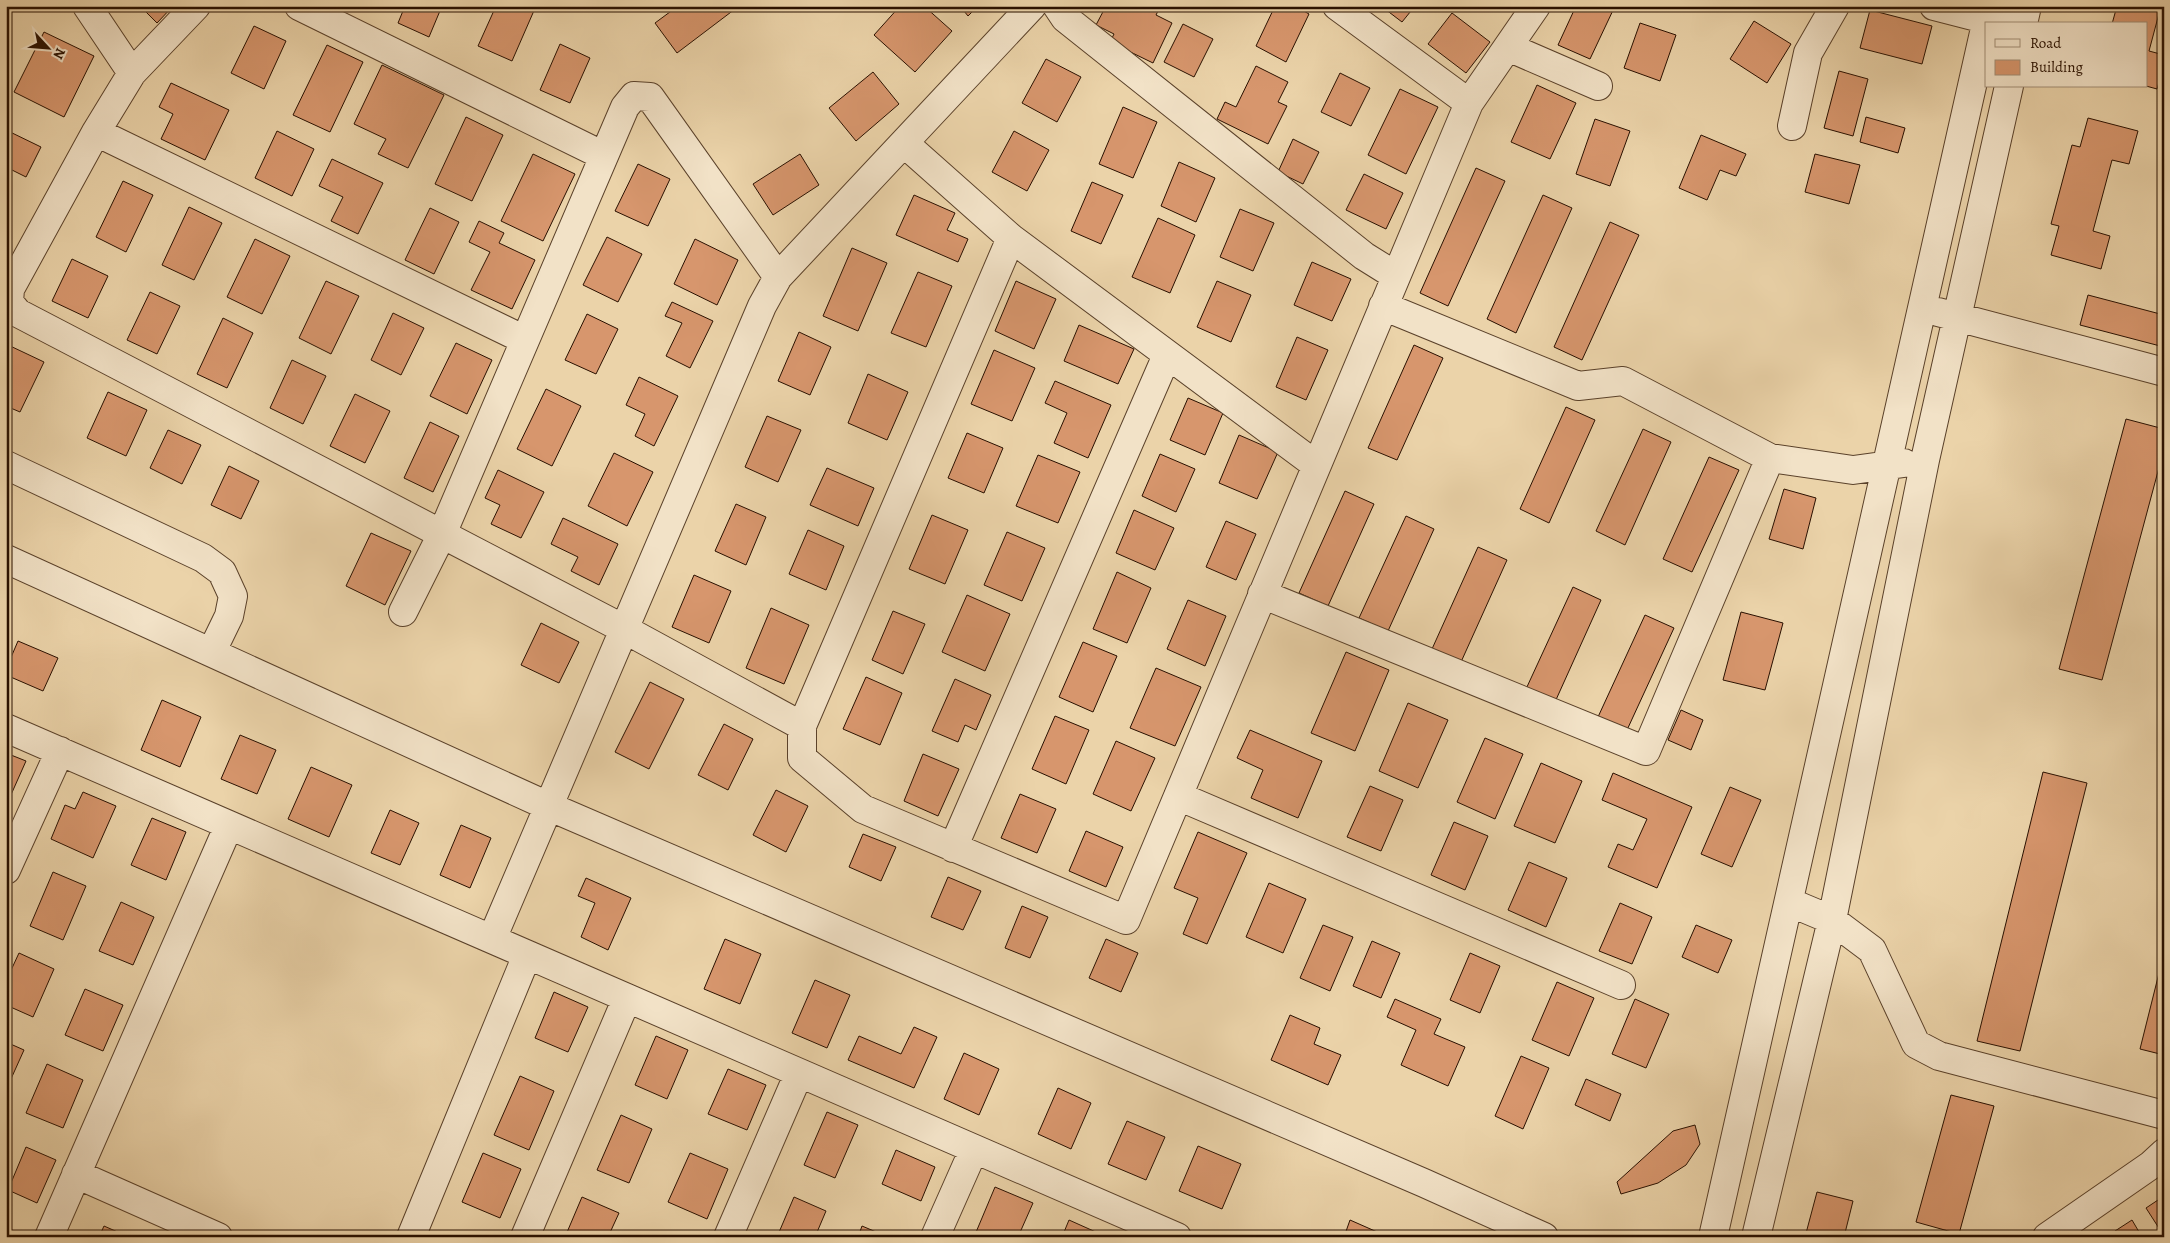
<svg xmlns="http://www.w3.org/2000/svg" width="2170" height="1243" font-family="Alegreya,serif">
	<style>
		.building { fill: #d7966d; stroke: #291000 }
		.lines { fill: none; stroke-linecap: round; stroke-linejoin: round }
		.minor-casing { stroke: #5a412a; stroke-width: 30 }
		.minor { stroke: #f2e2c7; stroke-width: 28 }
	</style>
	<rect width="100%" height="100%" fill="#ebd3a9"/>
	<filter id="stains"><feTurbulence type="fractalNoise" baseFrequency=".004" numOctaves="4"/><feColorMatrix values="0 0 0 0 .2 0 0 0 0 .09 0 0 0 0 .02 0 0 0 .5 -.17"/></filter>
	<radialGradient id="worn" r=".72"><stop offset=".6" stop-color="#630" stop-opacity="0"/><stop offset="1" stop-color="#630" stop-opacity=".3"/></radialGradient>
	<path class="building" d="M140,6H173L157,23Z
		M405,6H442L429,37L398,23Z
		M496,6H536L512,61L478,46Z
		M678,6H739L677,53L655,23Z
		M900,6H924L952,31L915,72L874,35Z
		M960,6H978L968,16Z
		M1106,6L1160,7L1156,15L1172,23L1153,63L1110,42L1114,34L1096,25Z
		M1275,6H1295L1309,14L1286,62L1256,46Z
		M1381,6H1415L1402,22Z
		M1576,6H1615L1590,59L1558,45Z
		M2117,6H2161L2149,51L2164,55V65L2157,89L2146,86V24H2112Z
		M1870,10L1932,26L1922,64L1860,48Z
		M1452,13L1490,42L1466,73L1428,44Z
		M1754,21L1791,44L1767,83L1730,59Z
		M1640,23L1676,35L1660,81L1624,68Z
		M1183,24L1213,39L1194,77L1164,62Z
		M254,26L286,41L264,89L231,73Z
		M44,32L94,56L64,117L14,92Z
		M560,44L590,58L570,103L540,90Z
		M327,45L363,62L330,132L293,115Z
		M1046,59L1081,77L1057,122L1022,103Z
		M382,65L444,95L408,168L378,154L386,139L354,124Z
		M1256,66L1288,82L1278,102L1287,106L1268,144L1217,119L1225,102L1236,107Z
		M1839,71L1868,79L1853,136L1824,128Z
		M873,72L899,104L856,141L829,108Z
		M1340,73L1370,88L1351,126L1321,112Z
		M171,83L229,110L205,160L161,139L173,114L159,107Z
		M1537,85L1576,103L1550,159L1511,142Z
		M1400,89L1438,107L1406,174L1368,155Z
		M1123,107L1157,122L1133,178L1099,164Z
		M466,117L503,135L472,201L435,184Z
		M1866,117L1905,128L1898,153L1860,142Z
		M2088,118L2138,131L2129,164L2112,160L2093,231L2110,236L2101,269L2051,255L2059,226L2051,224L2072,145L2080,147Z
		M1595,119L1630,131L1610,186L1576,174Z
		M6,130L41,147L26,177L6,167Z
		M277,131L314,149L292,196L255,178Z
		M1014,131L1049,150L1027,191L992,172Z
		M1701,135L1746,154L1736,176L1720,170L1707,200L1679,188Z
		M1293,139L1319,152L1303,184L1278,172Z
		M533,154L575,174L543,241L501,221Z
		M800,154L819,185L773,215L753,184Z
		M1815,154L1860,165L1849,204L1805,192Z
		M332,159L383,183L358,234L331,221L343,197L319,186Z
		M1179,162L1215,178L1196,222L1161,206Z
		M638,164L670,179L648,226L615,211Z
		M1476,168L1505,181L1448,306L1420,293Z
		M1364,174L1403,193L1386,229L1346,210Z
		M123,181L153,195L126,252L96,237Z
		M1092,182L1123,195L1101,244L1071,231Z
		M914,195L955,213L947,230L968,239L958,262L896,235Z
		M1543,195L1572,208L1516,333L1487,319Z
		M189,207L222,223L194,280L162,265Z
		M430,208L459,222L434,274L405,260Z
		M1240,209L1274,223L1253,271L1220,257Z
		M1158,218L1195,235L1170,293L1132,277Z
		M479,221L504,233L499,243L535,260L512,309L471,290L490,252L469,242Z
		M1610,222L1639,235L1582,360L1554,347Z
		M607,237L642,254L618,302L583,285Z
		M255,239L290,256L262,314L227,297Z
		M695,239L738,260L717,305L674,284Z
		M852,248L887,263L858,331L823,316Z
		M72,259L108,276L88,318L52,301Z
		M1312,262L1351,279L1332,321L1294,305Z
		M918,272L952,286L926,347L891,333Z
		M326,281L359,296L331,354L299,338Z
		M1016,281L1056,299L1034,349L995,331Z
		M1217,281L1251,295L1231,342L1197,327Z
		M150,292L180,306L157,354L127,340Z
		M2088,295L2164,315V347L2080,325Z
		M672,302L713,321L690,368L666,356L682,323L665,316Z
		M393,313L424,328L401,375L371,360Z
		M587,314L618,329L596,374L565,360Z
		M223,318L253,333L227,388L197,374Z
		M1079,325L1134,349L1118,384L1064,361Z
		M799,332L831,347L810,395L778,381Z
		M1297,337L1328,350L1306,400L1276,387Z
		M456,343L492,360L467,414L430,396Z
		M6,344L44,362L20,412L6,406Z
		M1414,345L1443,358L1397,460L1368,448Z
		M994,350L1035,368L1012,421L971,404Z
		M292,360L326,376L303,424L270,408Z
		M868,374L908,392L887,440L848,423Z
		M639,377L678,396L654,446L635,436L645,414L626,405Z
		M1055,381L1111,405L1088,458L1054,443L1067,413L1045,403Z
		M546,389L581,406L552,466L517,449Z
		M108,392L147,410L126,456L87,438Z
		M355,394L390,411L365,463L330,446Z
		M1188,398L1223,413L1205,455L1170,440Z
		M1566,407L1595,420L1549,523L1520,509Z
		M767,416L801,430L778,482L745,467Z
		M2126,419L2164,429V449L2102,680L2059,669Z
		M430,422L459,436L433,492L404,478Z
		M1643,429L1671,442L1625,545L1596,531Z
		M168,430L201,445L182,484L150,468Z
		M967,433L1003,448L984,493L948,478Z
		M1239,435L1278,452L1257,499L1219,483Z
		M614,453L653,472L627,526L588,506Z
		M1160,454L1195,469L1176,512L1142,496Z
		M1038,455L1080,472L1058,523L1016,506Z
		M1709,457L1739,470L1692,572L1663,559Z
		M229,466L259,481L241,519L211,505Z
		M827,468L874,488L858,526L810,505Z
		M498,470L544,492L521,538L491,524L500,505L485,498Z
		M1784,489L1816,498L1803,549L1769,539Z
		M1345,491L1374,504L1328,606L1299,593Z
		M736,504L766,517L746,565L715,551Z
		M1134,510L1174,528L1155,570L1116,553Z
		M932,515L968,530L945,584L909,569Z
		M1406,516L1434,529L1388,631L1359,618Z
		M563,518L618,544L599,585L571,571L578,557L551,544Z
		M1226,521L1256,534L1236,580L1206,567Z
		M808,530L844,546L826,590L789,574Z
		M1007,532L1045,548L1022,601L984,585Z
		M371,533L411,551L385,605L346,586Z
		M1478,547L1507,560L1461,662L1432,649Z
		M1117,572L1151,588L1127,643L1093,629Z
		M694,575L731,591L709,643L672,627Z
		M1573,587L1601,600L1555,702L1526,689Z
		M967,595L1010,614L985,671L942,652Z
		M1188,600L1226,616L1205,666L1167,649Z
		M771,608L809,625L784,684L746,668Z
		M893,611L925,624L903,674L872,660Z
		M1741,612L1783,623L1765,690L1723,680Z
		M1645,615L1674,628L1627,730L1598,717Z
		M541,623L579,642L559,683L521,665Z
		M18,641L58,658L43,691L6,675V669Z
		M1083,642L1117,656L1093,712L1059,697Z
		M1346,652L1389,670L1355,751L1311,733Z
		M1156,668L1201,687L1175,746L1130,728Z
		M866,677L902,693L880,745L843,729Z
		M955,679L991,695L976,730L965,725L958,742L932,731Z
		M650,682L684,699L649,769L615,752Z
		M162,700L201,717L180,767L141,750Z
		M1408,703L1448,720L1418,788L1379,771Z
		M1681,710L1703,720L1691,750L1668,740Z
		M1055,716L1089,730L1066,784L1032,769Z
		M724,724L753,739L728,790L698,775Z
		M1250,730L1322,761L1298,818L1251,798L1263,770L1237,758Z
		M240,735L276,750L257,794L221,779Z
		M1485,738L1523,754L1495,819L1457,802Z
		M1116,741L1155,758L1131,811L1093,794Z
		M6,753L26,761L6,806Z
		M923,754L959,769L938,816L904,801Z
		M1541,763L1582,781L1555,843L1514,826Z
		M311,767L352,785L329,837L288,819Z
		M2043,772L2087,783L2020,1051L1977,1041Z
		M1613,773L1692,807L1657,888L1608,867L1618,844L1633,850L1647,819L1602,800Z
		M1370,786L1403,800L1381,851L1347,837Z
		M1730,787L1761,800L1732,867L1701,854Z
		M776,790L808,806L786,852L753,835Z
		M83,792L116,806L93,858L51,839L65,805L75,809Z
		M1020,794L1056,809L1037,853L1001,838Z
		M390,810L419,823L400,865L371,853Z
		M152,818L186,832L166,880L131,865Z
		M1454,822L1488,836L1465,890L1431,875Z
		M461,825L491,838L470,888L440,875Z
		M1086,831L1123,847L1106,887L1069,871Z
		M1198,832L1247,853L1207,944L1183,934L1198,898L1174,888Z
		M863,834L896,847L881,881L849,867Z
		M1529,862L1567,878L1546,927L1508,910Z
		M53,872L86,886L63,940L30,926Z
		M948,877L981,891L963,930L931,917Z
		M586,878L631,898L608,950L581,937L595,903L578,896Z
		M1269,883L1306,899L1283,953L1246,937Z
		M121,902L154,917L133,965L99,951Z
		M1620,903L1652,917L1632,964L1599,951Z
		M1022,906L1048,917L1030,958L1005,948Z
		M1323,925L1353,937L1330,991L1300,978Z
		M1696,925L1732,940L1718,973L1682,957Z
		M725,939L761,954L740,1004L704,989Z
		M1106,939L1138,953L1121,992L1089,978Z
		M1372,941L1400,953L1381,998L1353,986Z
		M19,953L54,969L33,1017L6,1005V981Z
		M1470,953L1500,966L1480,1013L1450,1000Z
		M2164,953V1055L2140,1049Z
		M815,980L850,995L827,1048L792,1033Z
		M1557,982L1594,998L1569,1056L1532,1040Z
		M85,989L123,1005L103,1051L65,1035Z
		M554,992L588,1007L568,1052L535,1038Z
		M1395,999L1441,1019L1434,1034L1465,1047L1448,1086L1401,1065L1416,1030L1387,1017Z
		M1635,999L1669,1014L1646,1068L1612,1054Z
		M1290,1015L1320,1028L1314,1044L1341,1055L1328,1085L1271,1060Z
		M914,1027L937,1037L914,1088L848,1060L859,1036L901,1054Z
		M656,1036L688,1050L667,1099L635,1085Z
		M6,1042L24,1050L6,1090Z
		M964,1053L999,1069L979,1115L944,1099Z
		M1521,1056L1549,1068L1523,1129L1495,1116Z
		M47,1064L83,1080L63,1128L26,1113Z
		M728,1069L766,1085L747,1130L708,1114Z
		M520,1076L554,1091L529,1150L494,1135Z
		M1586,1079L1621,1094L1610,1121L1575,1105Z
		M1058,1088L1091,1103L1071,1149L1038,1134Z
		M1951,1095L1994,1106L1959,1234L1916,1222Z
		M827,1112L858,1125L835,1178L804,1165Z
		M621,1115L652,1129L629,1183L597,1170Z
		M1127,1121L1165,1137L1146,1180L1108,1164Z
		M1695,1125L1700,1144L1686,1165L1658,1183L1621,1194L1617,1182L1673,1131Z
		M1198,1146L1241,1164L1222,1209L1179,1191Z
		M26,1147L56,1160L37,1203L8,1190Z
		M896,1150L935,1167L921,1201L882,1184Z
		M483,1153L521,1169L500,1218L462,1202Z
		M690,1153L728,1169L707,1219L668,1202Z
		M995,1187L1033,1203L1018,1237H974Z
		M1817,1192L1853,1201L1844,1237H1805Z
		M2164,1196V1236L2146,1208Z
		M582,1197L619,1213L608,1237H565Z
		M794,1197L826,1211L815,1237H777Z
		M1069,1220L1107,1237H1062Z
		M1350,1220L1384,1235L1383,1237H1344Z
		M2132,1220L2142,1237H2119L2115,1231Z
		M104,1226L129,1237H99Z
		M862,1226L888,1237H858Z"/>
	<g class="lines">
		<g class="minor-casing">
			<path id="minor" d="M87,6L132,73
				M196,6L132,73L96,132L10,289L9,302L18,313L624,629L802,726V758L863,809L1126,920L1469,103L1536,6
				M299,6L604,156
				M1057,6L1065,18L1364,256L1396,276
				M1337,6L1469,103
				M1934,6L2004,24
				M2023,24L2027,6
				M1508,47L1598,86
				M1792,126L1808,53L1835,6
				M96,132L525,340
				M904,143L1011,238L1316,465
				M1383,306L1578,386L1623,381L1770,458L1853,470L1904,463
				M1938,312L2164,372
				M6,465L203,558L222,572L233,596L229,616L212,651
				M6,559L548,806L1424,1183L1544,1237
				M1262,594L1646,751L1770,458
				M403,612L442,534L625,107L634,96L650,97L778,277
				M802,726L1011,238
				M6,728L1177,1237
				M1178,796L1621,985
				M953,848L1167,355
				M6,870L60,751
				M1789,902L1832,920L1872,950L1916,1044L1939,1056L2164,1115
				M492,939L762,306L778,277L1032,6
				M76,1174L218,1237
				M49,1237L229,825
				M411,1237L527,955
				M525,1237L627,998
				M728,1237L799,1073
				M935,1237L974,1149
				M1713,1237L1990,6
				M1756,1237L1832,920L1925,460L2009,86
				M2047,1237L2151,1165L2164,1153"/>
		</g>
		<use href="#minor" class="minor"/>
	</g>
	<rect width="2170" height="1243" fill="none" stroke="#ebd3a9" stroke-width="25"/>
	<rect x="8" y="8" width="2155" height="1228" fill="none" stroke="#291000" stroke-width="2.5"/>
	<rect x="12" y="12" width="2145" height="1218" fill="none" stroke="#291000"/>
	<rect x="1985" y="22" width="162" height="65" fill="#f2e2c7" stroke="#a28e77"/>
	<rect x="1995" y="39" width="25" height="8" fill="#f2e2c7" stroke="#a28e77"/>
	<text x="2030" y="48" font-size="15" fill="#291000">Road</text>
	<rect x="1995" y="60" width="25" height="15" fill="#d7966d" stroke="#a28e77"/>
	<text x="2030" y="72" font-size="15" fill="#291000">Building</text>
	<g transform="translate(48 48) rotate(116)" stroke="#f2e2c7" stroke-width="4" paint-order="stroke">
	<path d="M0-4L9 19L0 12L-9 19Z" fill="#291000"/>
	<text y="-8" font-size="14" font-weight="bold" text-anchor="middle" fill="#291000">N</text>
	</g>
	<rect width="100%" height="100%" filter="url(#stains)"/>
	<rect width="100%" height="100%" fill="url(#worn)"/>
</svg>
